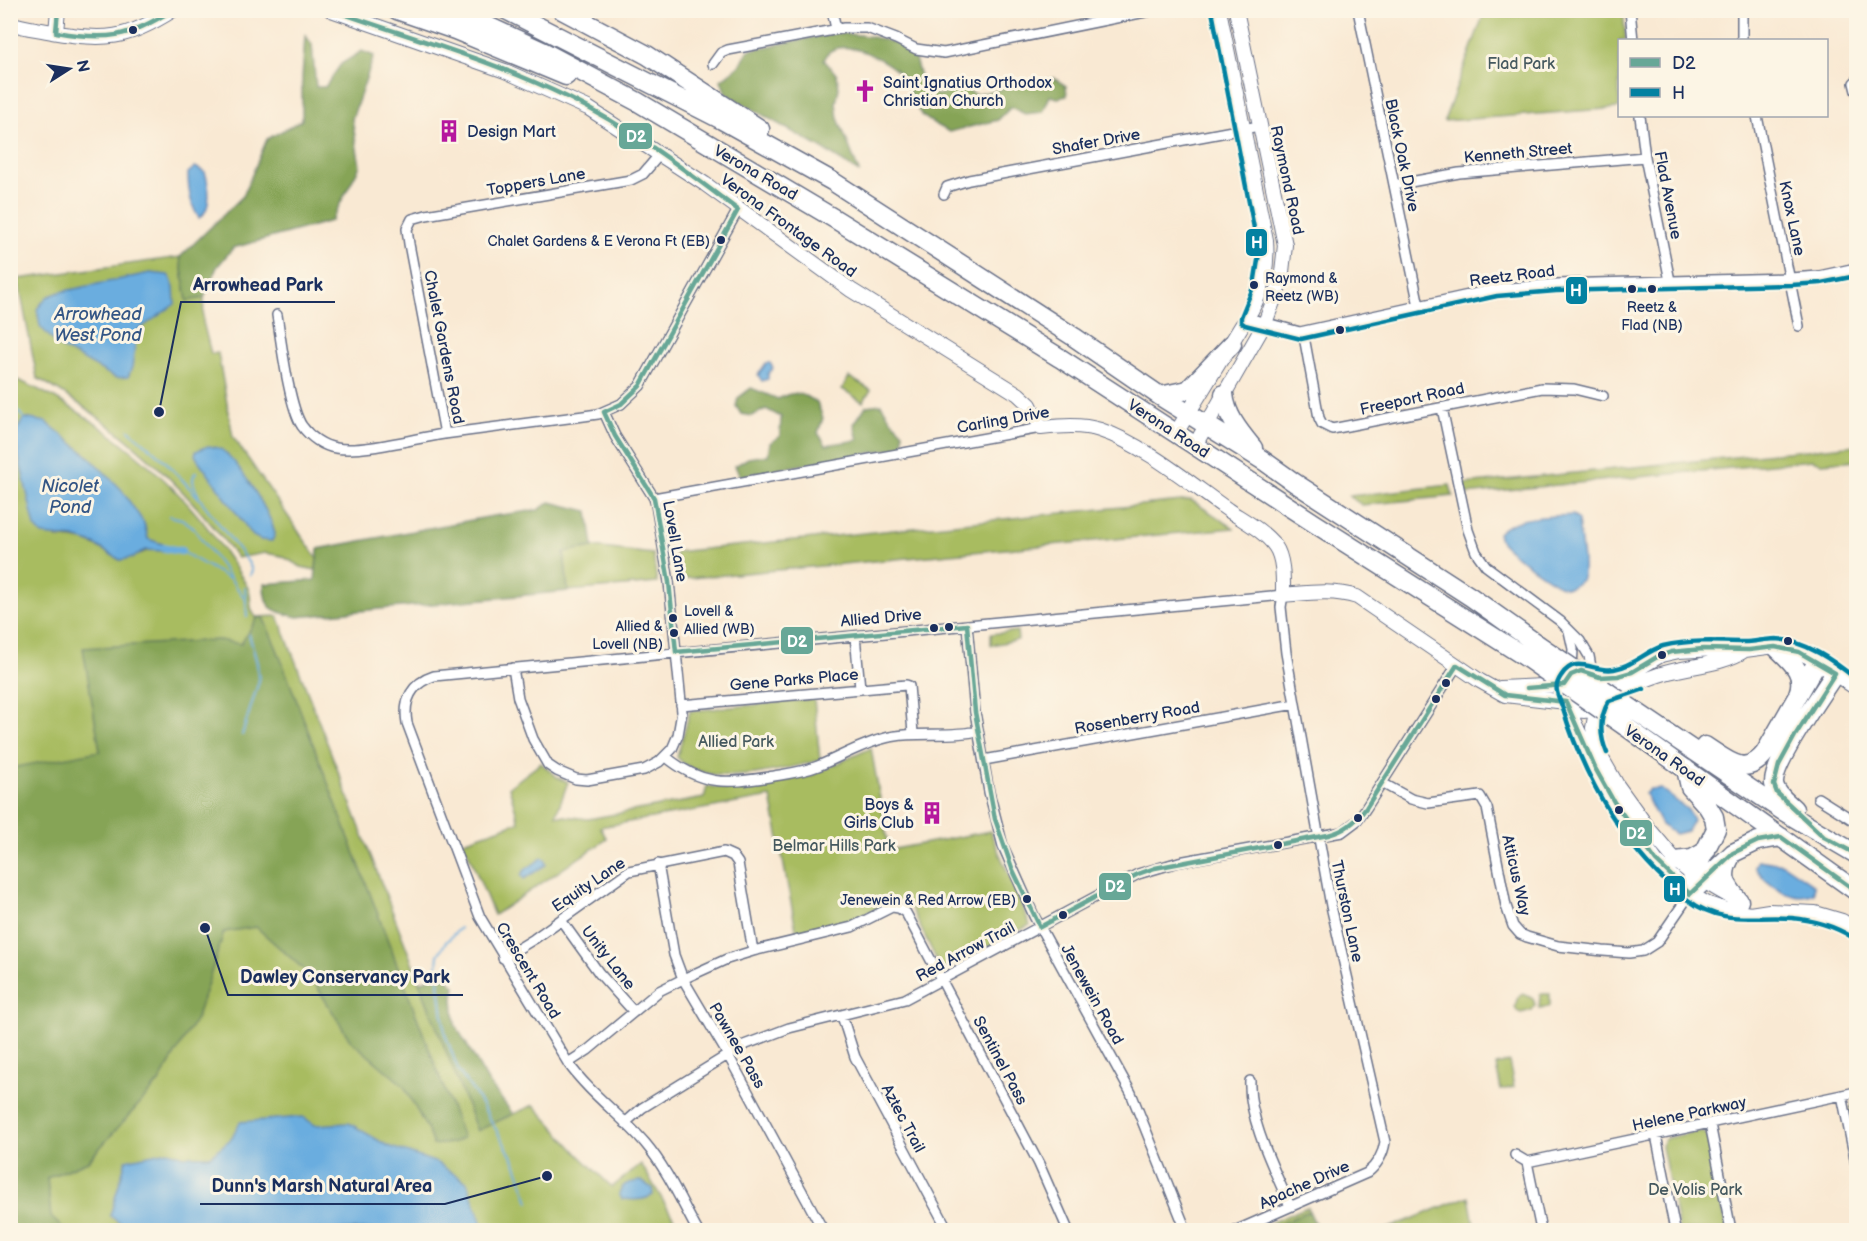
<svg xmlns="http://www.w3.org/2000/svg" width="1867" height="1241" font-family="'Balsamiq Sans',sans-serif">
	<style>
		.green { fill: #a8bc61; stroke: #627660; stroke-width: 1.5; fill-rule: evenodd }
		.forest { fill: #86a457; stroke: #506a5a; stroke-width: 1.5 }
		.water { fill: #6baddf; stroke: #436e9e; stroke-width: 1.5 }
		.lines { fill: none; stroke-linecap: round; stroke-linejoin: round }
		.stream { stroke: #6baddf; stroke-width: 2 }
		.canal { stroke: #6baddf; stroke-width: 8 }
		.street-casing { stroke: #697087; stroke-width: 12 }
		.secondary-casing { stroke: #697087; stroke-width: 16 }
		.highway-casing { stroke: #697087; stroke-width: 21 }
		.street { stroke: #fff; stroke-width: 9 }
		.secondary { stroke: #fff; stroke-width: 14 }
		.highway { stroke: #fff; stroke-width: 18 }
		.highway-bridge-casing { stroke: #697087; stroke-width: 21; stroke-linecap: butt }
		.highway-bridge { stroke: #fff; stroke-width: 18 }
		.bus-1-casing { stroke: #fcf5e5; stroke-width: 9 }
		.bus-2-casing { stroke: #fcf5e5; stroke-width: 9 }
		.bus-1 { stroke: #67a797; stroke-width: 4.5 }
		.bus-2 { stroke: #0381a1; stroke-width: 4.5 }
		.bus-dot { fill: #1b2f5e; stroke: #fcf5e5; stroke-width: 2 }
		.labels { text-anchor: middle; stroke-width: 6; stroke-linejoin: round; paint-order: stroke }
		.bus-label { font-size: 14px; fill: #1b2f5e; stroke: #fcf5e5; text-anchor: end }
		.park-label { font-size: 16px; fill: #45595f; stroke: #fcf5e5 }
		.poi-label { font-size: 16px; fill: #1b2f5e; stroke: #fcf5e5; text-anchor: start }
		.street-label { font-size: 16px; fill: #1b2f5e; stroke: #fcf5e5 }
		.water-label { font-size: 18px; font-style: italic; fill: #335585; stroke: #fcf5e5 }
		.leader { fill: none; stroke: #1b2f5e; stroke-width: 2 }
		.callout-dot { fill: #1b2f5e; stroke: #fcf5e5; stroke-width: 2 }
		.callout-label { font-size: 18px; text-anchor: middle; font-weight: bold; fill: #1b2f5e; stroke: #fcf5e5; stroke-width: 6; stroke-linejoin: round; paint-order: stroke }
		.line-badge { stroke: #fcf5e5; stroke-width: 2 }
		.badge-label { font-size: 16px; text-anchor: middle; font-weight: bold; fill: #fff }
	</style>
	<rect width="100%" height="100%" fill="#fcf5e5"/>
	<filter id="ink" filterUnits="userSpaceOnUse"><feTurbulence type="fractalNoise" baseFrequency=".0167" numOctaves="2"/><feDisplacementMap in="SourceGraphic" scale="12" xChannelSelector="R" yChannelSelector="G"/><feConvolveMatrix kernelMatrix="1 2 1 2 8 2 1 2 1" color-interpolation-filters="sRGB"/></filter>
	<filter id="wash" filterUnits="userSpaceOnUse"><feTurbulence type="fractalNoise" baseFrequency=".008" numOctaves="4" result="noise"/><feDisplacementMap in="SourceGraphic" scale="24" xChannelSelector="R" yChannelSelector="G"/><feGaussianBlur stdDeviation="1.35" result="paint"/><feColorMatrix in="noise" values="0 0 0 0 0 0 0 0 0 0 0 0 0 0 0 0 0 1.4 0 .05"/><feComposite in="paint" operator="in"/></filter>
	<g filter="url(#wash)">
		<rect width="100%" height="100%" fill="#f9e9d3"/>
		<path class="green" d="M1485,11H1623L1626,40H1620L1619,108L1444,121Z
			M180,257L187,300L204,298L203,322L211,354L218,353L233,437L317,558L316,570L301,567L282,556L265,553L237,558C185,485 116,422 37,378L18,279Z
			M10,377C87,407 174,477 220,545C229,559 240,573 248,588C253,598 247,607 256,617L278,616L477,1130L534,1105L580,1156L612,1187L641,1164L681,1230H11ZM46,422L87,455L144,523L148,539L164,545C149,549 136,557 120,560C94,545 88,538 56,538Z
			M849,377L871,390L863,402L842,389Z
			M1856,445V460L1822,463L1812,460L1466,494L1464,484Z
			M1450,485L1453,496L1362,505L1349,496Z
			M1191,500L1234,528L680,579L675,552Z
			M593,547L653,554L657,583L568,591L564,552Z
			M1017,631L1018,640L991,645V634Z
			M814,699L820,760C783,770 706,791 677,757L690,711Z
			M871,748L889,850L990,831L1030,925L942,971L911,908L902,902L894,901L849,921L797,935L771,797L600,827L607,839L494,915L467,850H462L458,843L519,822L509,787L541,763L557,777L568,782L556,815L588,819L704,798L707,786L734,789L810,776Z
			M1523,994L1533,998L1535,1005L1532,1010L1521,1013L1517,1011L1515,1006L1518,997Z
			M1540,994H1550V1006L1539,1008Z
			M1509,1062L1514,1087L1501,1090L1496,1065Z
			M1856,1097V1143L1850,1109Z
			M1699,1131L1705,1133L1708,1137L1727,1230H1679L1662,1147L1663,1141L1667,1138Z
			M1469,1196L1475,1230H1384Z
			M1307,1207L1318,1230H1254Z"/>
		<path class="forest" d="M836,33C866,35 886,37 913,52L923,87L936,95L966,89L976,95L1011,86L1054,78L1066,86L1067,96L1058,98L1050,96L1043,112L1025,114L1011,107L998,120L949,132C941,127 929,122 922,115C910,104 911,85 900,74C888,61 847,38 829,52C827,54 826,57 824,60L837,75L839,88L836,103L838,118L859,172L821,148L726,94L721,80L739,66L749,50Z
			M305,35L312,44L316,87H325L341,64L362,51L374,56L352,119L360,166L331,221L233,248L217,267L204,298L187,301L180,257L243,196L267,139L302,120V78Z
			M751,388L778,399C795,390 801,393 817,402L823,418L818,433L826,445L858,440L854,424L866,406L881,404L892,421L903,432V447L740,476L735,466L748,458L768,455L770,443L780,436L781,417L766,409L752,416L741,414L736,406L738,398Z
			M550,502L588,511L593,547L564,552L568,591L297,617C274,611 264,611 264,584L315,580L318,549L493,516L538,510Z
			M263,617L277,649L463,1138L452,1143L433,1145L428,1131L403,1085L350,1040L309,974L256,927L224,932L197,1017L159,1082L88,1161L47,1178L51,1217L65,1230H11V768L100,751L83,648L219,640L241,644L257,618Z
			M442,974L455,986L453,998L455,1024L489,1083L513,1114L477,1131L419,982Z
			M1309,1211L1318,1230H1264H1265Z"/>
		<path class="water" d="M195,167L205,172C209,185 213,210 199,218C190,205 188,189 188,173Z
			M150,273L168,275L171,279L174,288L175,304L137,331L132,367L128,377L116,378L58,346L40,326L37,309L47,297L60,292Z
			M766,363H770L773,368L768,374V379L762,381L758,375Z
			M24,418L46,422L87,455L121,489L144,523L148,539L165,545L164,551L145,550L134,557L120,560L94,544L74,538L42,535L35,527L16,445L17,430Z
			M208,446C213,447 218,447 222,450C239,462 271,514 275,534L272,541L261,540L253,536L198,460L195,455L196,451Z
			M1573,515L1578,520C1579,533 1587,571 1581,580C1577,584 1571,588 1565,587C1554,585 1508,551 1501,542C1499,539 1499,536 1498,533C1515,515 1549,517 1573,515Z
			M1650,789H1661L1688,810L1693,820L1687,831L1675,834L1661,825L1645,794Z
			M542,858L545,859L546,865L524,879L521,875L525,870Z
			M1758,860L1783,864L1814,885V893C1793,903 1766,885 1755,867Z
			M303,1117L315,1125L349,1123L388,1146L437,1163L467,1182L484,1230H131L110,1216L126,1160L168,1151L184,1156H210L232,1138L240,1122Z
			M641,1181L652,1188L653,1195C643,1201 633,1200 622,1199L619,1194C622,1183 630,1182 641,1181Z"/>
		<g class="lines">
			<path class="stream" d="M10,403L24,418
				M129,430L165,461L200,499L248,562L252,570L250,576
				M196,472C189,480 196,489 199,497
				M169,516L182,519L192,526L246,600
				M181,551L228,578
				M245,588L247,617
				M242,735L259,681L257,663L249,634
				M460,928L446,942L438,955L437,967L445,1034L459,1072L476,1095L515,1162L529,1202"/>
			<path class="canal" d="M164,548L181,551"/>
		</g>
	</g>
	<g filter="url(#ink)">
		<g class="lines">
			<g class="street-casing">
				<path id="street" d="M832,10L836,29
					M1358,10L1419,306
					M1630,10L1633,40
					M1742,40V10
					M713,64L721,53L728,50L844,28H867L896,39L916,49L944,53L1155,10
					M1856,81L1854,83L1856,91
					M1640,116L1645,157L1670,281
					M1757,116L1799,326
					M1394,185L1459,173L1645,157
					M944,194L947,187L969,180L1259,126
					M277,315C281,340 289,407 302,426C310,437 323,446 336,448C362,453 416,438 444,434C496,427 547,421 598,414L621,404L640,386L738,210
					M1248,318L1300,332L1496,289L1556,284L1790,278L1819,276L1856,268
					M1300,332L1305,342L1319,418L1322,424L1332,429L1542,388L1574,389L1603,396
					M1442,408L1468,530L1476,552L1486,566L1560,621L1580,641L1589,656L1592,672
					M445,434L409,244L407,229L412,219L426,215L631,180L643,174L660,154
					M654,498L1041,428
					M967,625L975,712L989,792L1003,846L1034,916L1131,1093L1186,1230
					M1569,631L1573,649L1572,670
					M855,636L860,688
					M513,668L518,698L533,739L548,765L557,771L576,779L587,780L644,770L659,762L672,749L678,735L682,712L669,582L656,505L654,498L615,436L604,412
					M681,705L906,685L909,686L913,733
					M665,756C701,786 726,784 769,777C785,774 803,772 818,766C840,757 860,745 882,739C914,730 947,738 978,731
					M984,760L1295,704
					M1382,783L1411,799L1428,803L1480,796L1487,808L1506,906L1513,926L1520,934L1527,937L1558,946L1603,951L1629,953L1643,951L1657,942L1690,894
					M1818,798L1856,822
					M658,864L674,955L683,979L728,1055L823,1230
					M561,920L599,973L634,1012
					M503,958L534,939L629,871L724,852L733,856L738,863L753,951
					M842,1016L855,1057L948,1230
					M568,1063L588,1050L659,991L683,979L727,959L753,951L852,927L892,907L899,908L906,913L1039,1164L1068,1230
					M1250,1081C1248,1119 1275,1171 1290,1206
					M1842,1095L1856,1164
					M625,1123L642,1108L744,1045L789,1028L905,999L1138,874L1179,862L1342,832L1358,820L1366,808L1457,665
					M1710,1124L1731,1230
					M1656,1135L1675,1230
					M1515,1155L1527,1162
					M1527,1162L1856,1092
					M1527,1162L1541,1230
					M697,1230C681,1201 667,1169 645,1143C621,1115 590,1094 568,1063L480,917L407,723C403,700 412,683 434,676L1283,595L1281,607L1286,653L1331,906L1385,1142C1383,1155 1377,1165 1367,1173L1237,1230"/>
			</g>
			<g class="secondary-casing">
				<path id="secondary" d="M331,10L505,71L588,108L705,184L851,290L1018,394L1030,405L1041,428C1061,426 1081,424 1100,430C1143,444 1191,484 1228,510C1243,520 1264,531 1275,546C1284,559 1283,580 1283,595C1308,593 1332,589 1357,597L1480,681L1505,695L1566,702
					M10,23C24,28 38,29 52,32C106,41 126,40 173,10
					M56,32L58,10
					M1176,433L1252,309C1264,287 1268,265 1266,240L1219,10
					M1195,445L1265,323L1281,281L1285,245L1236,10
					M1597,676L1619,677L1634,671L1661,655L1679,651L1734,648L1745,650L1775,646L1794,650L1809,657L1856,688
					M1500,688L1564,685
					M1563,693L1574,722L1611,798L1656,861L1690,894L1708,904L1726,910L1750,914L1769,911L1815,913L1842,921L1856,930
					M1604,695C1625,689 1644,679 1665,673C1689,666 1725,664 1745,650
					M1570,706C1582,714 1593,712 1601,701
					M1597,706L1593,728L1597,750L1617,785L1648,828L1676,861L1693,875L1736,900"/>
			</g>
			<g class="highway-casing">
				<path id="highway" d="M397,10L455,30L566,76
					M453,10L544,52L638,102L835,219L1060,358L1314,523L1527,658
					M506,10L722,120L832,181L1074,337L1160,396L1264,461L1295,483L1471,597L1537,644
					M562,10L647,55L760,129
					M1224,394C1226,416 1240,432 1253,448
					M1160,396L1188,390L1232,344
					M1775,646C1789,660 1807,672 1798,694
					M1635,711L1783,811L1856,854
					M1625,726L1856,891
					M1705,746C1726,759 1745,779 1765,753L1817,662
					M1686,769L1690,787L1708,807L1714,817L1716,829L1693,875L1690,894
					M1794,809C1787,802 1776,795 1774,784C1772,762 1822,694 1835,673
					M1730,858C1720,877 1726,885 1739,901
					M1676,861L1692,859L1706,851
					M1690,894L1733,853L1758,841L1781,837"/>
			</g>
			<use href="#street" class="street"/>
			<use href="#secondary" class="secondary"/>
			<use href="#highway" class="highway"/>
			<g class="highway-bridge-casing">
				<path id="highway-bridge" d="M1537,644L1635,711
					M1527,658L1625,726"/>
			</g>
			<use href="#highway-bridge" class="highway-bridge"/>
			<g class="bus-1-casing">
				<path id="bus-1" d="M58,10L56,32C106,41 129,38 172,10
					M332,10C411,38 492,60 567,97C629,127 684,169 738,210L640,386L621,404L604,412L615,436L654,498L669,582L676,652L967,625L975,712L995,819L1012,868L1040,927L1138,874L1155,868L1328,835C1345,831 1356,822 1366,808L1457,665L1505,695L1566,702L1595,768L1614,802L1656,861L1690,894L1733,853L1758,841L1781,837L1856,891
					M1527,688L1564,685L1571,675L1581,671L1600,677L1618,676L1632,672L1657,657L1671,652L1703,649L1749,650L1775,647L1799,652L1835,673L1796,734L1779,765L1774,785L1777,793L1824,837L1856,854"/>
			</g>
			<g class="bus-2-casing">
				<path id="bus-2" d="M1212,11L1259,254L1254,285L1241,317V322L1245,325L1301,339L1497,296L1556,291L1791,285L1821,283L1856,276
					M1607,753C1599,735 1599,718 1609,701L1644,689
					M1852,937C1834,926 1814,920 1792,918C1753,915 1723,926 1688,900C1627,855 1585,780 1563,709C1559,696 1552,689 1561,676C1575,653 1595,673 1614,669C1633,666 1646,651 1663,646C1688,640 1715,641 1740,642C1752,643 1764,639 1776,639C1806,641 1834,661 1856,679"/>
			</g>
			<use href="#bus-1" class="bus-1"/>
			<use href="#bus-2" class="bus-2"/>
		</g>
	</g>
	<defs>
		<g id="church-bare" transform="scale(1.8)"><path d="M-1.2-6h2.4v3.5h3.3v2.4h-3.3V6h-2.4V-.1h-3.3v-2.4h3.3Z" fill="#b5179e" stroke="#fcf5e5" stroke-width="2.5" paint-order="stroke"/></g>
		<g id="building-bare" transform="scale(1.8)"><path d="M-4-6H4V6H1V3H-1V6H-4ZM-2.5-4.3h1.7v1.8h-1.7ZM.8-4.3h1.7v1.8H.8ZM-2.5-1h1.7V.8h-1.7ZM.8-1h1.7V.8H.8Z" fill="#b5179e" stroke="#fcf5e5" stroke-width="2.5" paint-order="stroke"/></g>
	</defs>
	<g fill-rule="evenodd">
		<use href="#church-bare" x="865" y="91"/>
		<use href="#building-bare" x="449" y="131"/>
		<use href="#building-bare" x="932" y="813"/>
	</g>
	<g class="bus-dot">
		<circle cx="133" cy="30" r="5"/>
		<circle cx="721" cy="240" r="5"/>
		<circle cx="1254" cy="285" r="5"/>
		<circle cx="1632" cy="289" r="5"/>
		<circle cx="1652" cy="289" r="5"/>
		<circle cx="1340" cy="330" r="5"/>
		<circle cx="673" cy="618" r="5"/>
		<circle cx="949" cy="627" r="5"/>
		<circle cx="934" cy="628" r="5"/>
		<circle cx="674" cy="633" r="5"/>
		<circle cx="1788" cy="641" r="5"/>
		<circle cx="1662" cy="655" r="5"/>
		<circle cx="1446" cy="683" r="5"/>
		<circle cx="1436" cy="699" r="5"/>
		<circle cx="1619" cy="810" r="5"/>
		<circle cx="1358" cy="818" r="5"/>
		<circle cx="1278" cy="845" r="5"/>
		<circle cx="1027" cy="899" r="5"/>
		<circle cx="1063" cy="915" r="5"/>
	</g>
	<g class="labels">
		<g class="bus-label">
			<text x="710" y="246">Chalet Gardens &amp; E Verona Ft (EB)</text>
			<text x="1265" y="283" text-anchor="start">Raymond &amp;<tspan x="1265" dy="18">Reetz (WB)</tspan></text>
			<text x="1652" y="312" text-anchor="middle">Reetz &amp;<tspan x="1652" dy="18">Flad (NB)</tspan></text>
			<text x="684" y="616" text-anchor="start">Lovell &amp;<tspan x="684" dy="18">Allied (WB)</tspan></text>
			<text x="663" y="631">Allied &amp;<tspan x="663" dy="18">Lovell (NB)</tspan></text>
			<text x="1016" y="905">Jenewein &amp; Red Arrow (EB)</text>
		</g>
		<g class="park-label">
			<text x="1521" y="69">Flad Park</text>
			<text x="736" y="747">Allied Park</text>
			<text x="834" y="851">Belmar Hills Park</text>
			<text x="1695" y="1195">De Volis Park</text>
		</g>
		<g class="poi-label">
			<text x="883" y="88">Saint Ignatius Orthodox<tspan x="883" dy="18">Christian Church</tspan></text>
			<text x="467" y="137">Design Mart</text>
			<text x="914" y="810" text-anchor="end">Boys &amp;<tspan x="914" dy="18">Girls Club</tspan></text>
		</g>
		<g class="street-label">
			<text transform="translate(1096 141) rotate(-10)" y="6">Shafer Drive</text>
			<text transform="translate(1518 152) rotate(-5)" y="6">Kenneth Street</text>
			<text transform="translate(1403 155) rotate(78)" y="6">Black Oak Drive</text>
			<text transform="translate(756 172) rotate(30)" y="6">Verona Road</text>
			<text transform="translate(1288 180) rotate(78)" y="6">Raymond Road</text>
			<text transform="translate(536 181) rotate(-10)" y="6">Toppers Lane</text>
			<text transform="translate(1669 195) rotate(79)" y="6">Flad Avenue</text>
			<text transform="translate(1793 218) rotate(78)" y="6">Knox Lane</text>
			<text transform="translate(789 225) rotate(36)" y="6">Verona Frontage Road</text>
			<text transform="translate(1512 275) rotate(-7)" y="6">Reetz Road</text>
			<text transform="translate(445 347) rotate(79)" y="6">Chalet Gardens Road</text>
			<text transform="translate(1412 398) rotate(-12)" y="6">Freeport Road</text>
			<text transform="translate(1003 419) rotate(-10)" y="6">Carling Drive</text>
			<text transform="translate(1169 428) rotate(33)" y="6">Verona Road</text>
			<text transform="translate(676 541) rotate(80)" y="6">Lovell Lane</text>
			<text transform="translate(881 617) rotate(-5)" y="6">Allied Drive</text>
			<text transform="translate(794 679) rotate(-5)" y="6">Gene Parks Place</text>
			<text transform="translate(1137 717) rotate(-10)" y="6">Rosenberry Road</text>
			<text transform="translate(1665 755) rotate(35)" y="6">Verona Road</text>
			<text transform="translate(1517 875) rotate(77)" y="6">Atticus Way</text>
			<text transform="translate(588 884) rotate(-34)" y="6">Equity Lane</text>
			<text transform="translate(1348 911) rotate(78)" y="6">Thurston Lane</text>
			<text transform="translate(965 951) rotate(-28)" y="6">Red Arrow Trail</text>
			<text transform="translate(609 957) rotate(52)" y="6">Unity Lane</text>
			<text transform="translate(529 970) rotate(59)" y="6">Crescent Road</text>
			<text transform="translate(1093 994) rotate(61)" y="6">Jenewein Road</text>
			<text transform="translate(738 1045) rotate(60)" y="6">Pawnee Pass</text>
			<text transform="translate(1001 1060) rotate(62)" y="6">Sentinel Pass</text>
			<text transform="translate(1689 1113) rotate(-12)" y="6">Helene Parkway</text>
			<text transform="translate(904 1118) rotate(62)" y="6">Aztec Trail</text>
			<text transform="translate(1304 1184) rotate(-24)" y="6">Apache Drive</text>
		</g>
		<g class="water-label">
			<text x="98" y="320">Arrowhead<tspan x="98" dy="21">West Pond</tspan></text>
			<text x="70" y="492">Nicolet<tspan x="70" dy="21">Pond</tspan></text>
		</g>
	</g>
	<path class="leader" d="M159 412L181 302H335M205 928L228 995H463M547 1176L445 1204H200"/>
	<g class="callout-dot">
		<circle cx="159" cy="412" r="6"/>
		<circle cx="205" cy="928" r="6"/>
		<circle cx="547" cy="1176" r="6"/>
	</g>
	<g class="callout-label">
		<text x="258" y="291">Arrowhead Park</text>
		<text x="345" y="983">Dawley Conservancy Park</text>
		<text x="322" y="1192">Dunn's Marsh Natural Area</text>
	</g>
	<g class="line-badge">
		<rect x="618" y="122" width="35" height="28" rx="6" fill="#67a797"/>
		<rect x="1245" y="228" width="23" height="29" rx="6" fill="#0381a1"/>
		<rect x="1565" y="276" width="23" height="29" rx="6" fill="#0381a1"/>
		<rect x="780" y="626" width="34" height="29" rx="6" fill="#67a797"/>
		<rect x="1619" y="819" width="34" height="28" rx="6" fill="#67a797"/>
		<rect x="1098" y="872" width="34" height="29" rx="6" fill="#67a797"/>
		<rect x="1663" y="875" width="23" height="28" rx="6" fill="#0381a1"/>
	</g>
	<g class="badge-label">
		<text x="636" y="142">D2</text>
		<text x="1257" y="248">H</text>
		<text x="1576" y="296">H</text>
		<text x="797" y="647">D2</text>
		<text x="1636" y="839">D2</text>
		<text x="1115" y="892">D2</text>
		<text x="1675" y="895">H</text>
	</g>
	<rect width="1867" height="1241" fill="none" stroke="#fcf5e5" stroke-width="36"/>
	<rect x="1618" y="39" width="210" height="78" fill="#fcf5e5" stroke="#a2a6af" stroke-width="1.5"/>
	<rect x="1630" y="58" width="30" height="9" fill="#67a797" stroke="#a2a6af" stroke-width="1.5"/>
	<text x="1672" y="69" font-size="18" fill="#1b2f5e">D2</text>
	<rect x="1630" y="88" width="30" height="9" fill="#0381a1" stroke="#a2a6af" stroke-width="1.5"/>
	<text x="1672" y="99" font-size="18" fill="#1b2f5e">H</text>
	<g transform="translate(69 69) rotate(78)" stroke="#fcf5e5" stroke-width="4.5" paint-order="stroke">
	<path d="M0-4.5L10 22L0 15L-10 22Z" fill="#1b2f5e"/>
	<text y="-9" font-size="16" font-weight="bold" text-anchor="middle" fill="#1b2f5e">N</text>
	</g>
</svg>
